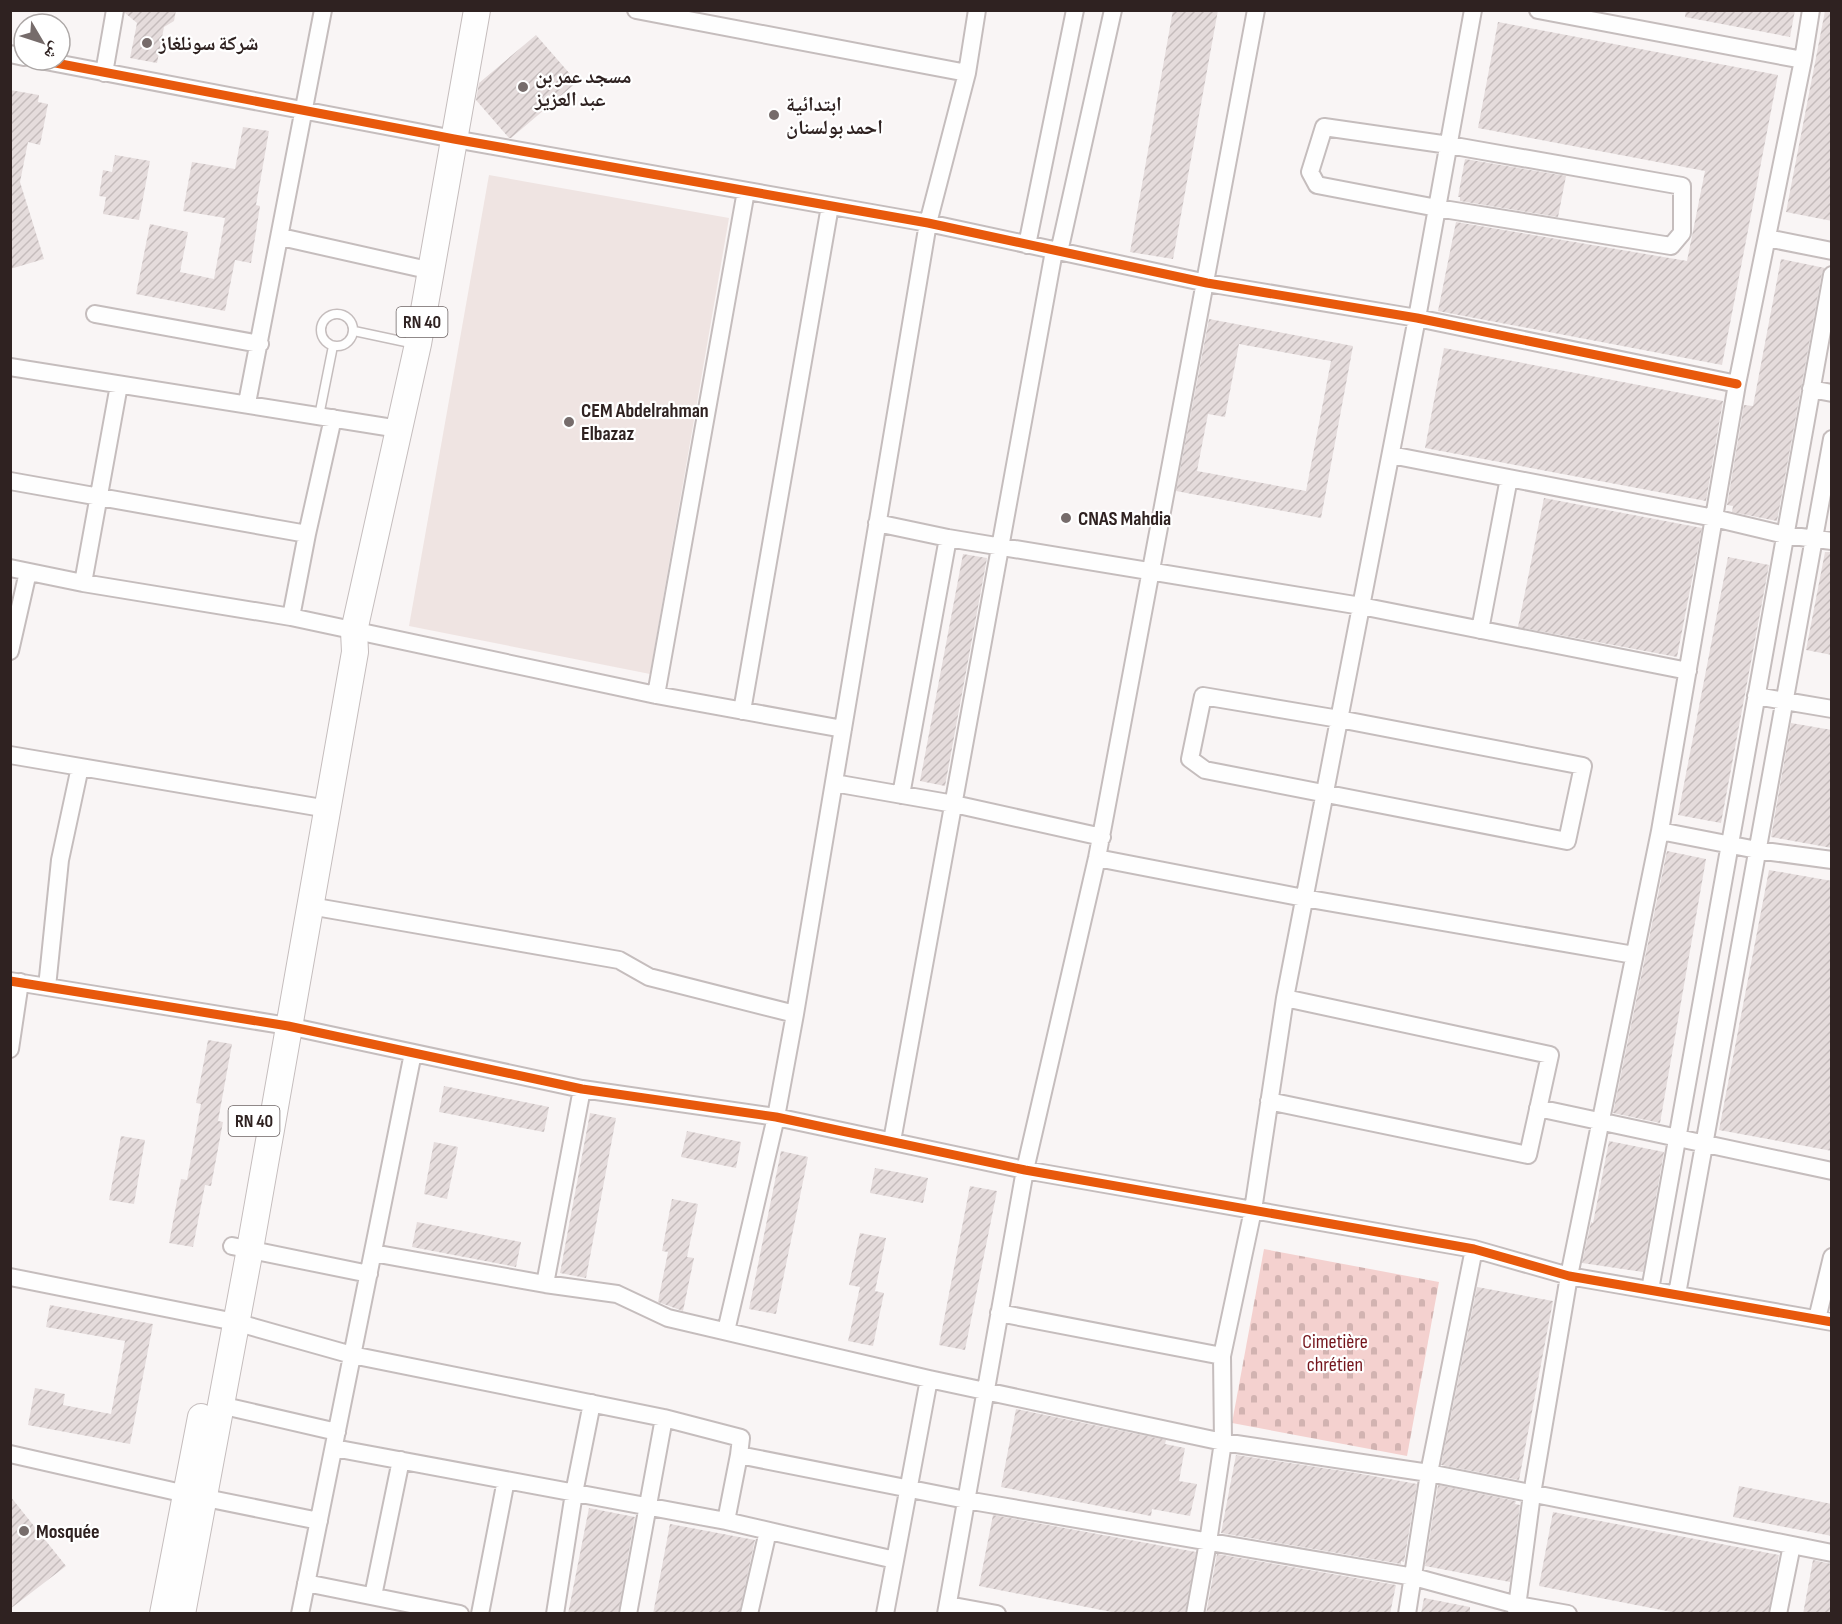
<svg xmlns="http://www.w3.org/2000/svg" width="1842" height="1624" font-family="'Sofia Sans Condensed','Noto Naskh Arabic',sans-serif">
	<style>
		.built { fill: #efe4e2 }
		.cemetery { fill: url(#cemetery-stones) }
		.building { fill: url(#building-hatch); fill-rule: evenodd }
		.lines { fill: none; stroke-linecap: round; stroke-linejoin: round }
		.lane-casing { stroke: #c5bdbd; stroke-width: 11 }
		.street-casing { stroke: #c5bdbd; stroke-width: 20 }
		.primary-casing { stroke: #c5bdbd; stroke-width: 28 }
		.lane { stroke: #fefefe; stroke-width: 8 }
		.street { stroke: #fefefe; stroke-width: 16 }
		.primary { stroke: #fefefe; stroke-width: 26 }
		.cycleway-casing { stroke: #fff; stroke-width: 13 }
		.cycleway { stroke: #e8590c; stroke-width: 9 }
		.poi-dot { fill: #766c6b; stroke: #fff; stroke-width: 2 }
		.labels { text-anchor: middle; stroke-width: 4.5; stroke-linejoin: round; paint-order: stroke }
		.shield { fill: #fff; stroke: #6d6464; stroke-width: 1.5 }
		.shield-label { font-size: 18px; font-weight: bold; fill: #2f2221 }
		.poi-label { font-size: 20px; font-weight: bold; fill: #2f2221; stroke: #fff; text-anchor: start }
		.park-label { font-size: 20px; fill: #74151c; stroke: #fff }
	</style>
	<defs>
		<pattern id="cemetery-stones" width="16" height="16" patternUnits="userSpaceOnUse" patternTransform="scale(1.5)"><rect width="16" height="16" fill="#f4d1cf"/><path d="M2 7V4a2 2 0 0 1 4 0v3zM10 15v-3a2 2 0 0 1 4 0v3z" fill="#d2b3b1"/></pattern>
		<pattern id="building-hatch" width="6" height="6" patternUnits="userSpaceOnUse" patternTransform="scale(1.5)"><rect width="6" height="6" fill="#e5dcdc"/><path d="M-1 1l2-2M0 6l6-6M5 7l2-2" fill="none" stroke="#c5bcbc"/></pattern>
	</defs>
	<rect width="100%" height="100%" fill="#f9f5f5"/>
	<path class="built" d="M489,175L729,218L650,674L409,626Z"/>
	<path class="cemetery" d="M1264,1249L1439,1282L1407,1456L1232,1423Z"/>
	<path class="building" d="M125,10H176L174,21L164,27L157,63L130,58L137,23L125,13Z
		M1173,10H1218L1173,259L1130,252Z
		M1686,10H1795L1790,37L1685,17Z
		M1825,11L1832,12V221L1786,212Z
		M1498,22L1778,75L1722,365L1438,311L1456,222L1687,261L1705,171L1478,128Z
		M536,35L577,82L511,138H509L476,100L479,83Z
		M10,90L39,95L38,102L48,104L40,145L28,142L20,182L44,259L10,269Z
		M243,127L269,131L256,205L260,206L251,263L235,260L225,311L136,294L150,224L188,232L180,272L214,279L225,218L183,211L192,162L235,169Z
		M115,155L150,161L139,220L103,214L106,197L99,196L103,170L112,172Z
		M1465,159L1566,176L1558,217L1460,201V197H1458Z
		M1781,259L1825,268L1822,273L1777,521L1732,512L1733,506L1727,505L1744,405L1753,406Z
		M1209,319L1353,346L1321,518L1176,491ZM1239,344L1331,361L1306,491L1197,471L1208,414L1225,417Z
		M1444,348L1723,401L1706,501L1425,448Z
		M1544,498L1702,528L1677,657L1518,627Z
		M1825,552H1832V655L1806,650Z
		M963,554L987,558L945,786L920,781Z
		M1728,557L1769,565L1721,823L1678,815Z
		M1791,723L1832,730V848L1771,837Z
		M1667,851L1706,859L1660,1123L1613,1113Z
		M1769,870L1832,881V1151L1719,1130Z
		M208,1040L232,1044L218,1121L223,1122L211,1186L205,1185L193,1247L169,1243L181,1179L187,1180L201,1104L196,1103Z
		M444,1086L549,1107L544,1132L439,1112Z
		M590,1113L616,1118L586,1278L560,1273Z
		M687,1131L741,1142L736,1168L681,1157Z
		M121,1136L145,1140L134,1204L109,1200Z
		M1609,1141L1664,1152L1643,1272L1582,1263L1591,1222L1593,1223Z
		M434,1142L458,1147L447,1199L424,1194Z
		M781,1151L808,1157L776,1314L749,1309Z
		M875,1168L928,1178L923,1203L870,1193Z
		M970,1186L997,1191L965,1350L939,1345Z
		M672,1199L698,1204L687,1257L694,1258L683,1311L658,1302L668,1252L662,1251Z
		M417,1222L521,1242L516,1267L412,1247Z
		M860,1233L886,1238L875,1291L884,1293L873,1346L848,1341L860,1287L849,1285Z
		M1477,1287L1553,1301L1519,1480L1441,1465Z
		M50,1305L153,1324L130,1444L28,1425L35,1388L65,1394L63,1405L111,1414L125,1341L46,1327Z
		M1016,1409L1166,1440L1165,1444L1185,1448L1179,1481L1197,1484L1190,1516L1152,1509L1151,1516L1001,1487Z
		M1236,1455L1356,1473L1417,1484L1404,1562L1401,1561V1564L1221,1533Z
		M1438,1485L1516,1501L1515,1504L1520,1505L1510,1582L1425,1566Z
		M1739,1486L1832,1504V1536L1733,1517Z
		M10,1496L66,1566L10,1609Z
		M589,1508L635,1517L618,1614H568Z
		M1553,1512L1779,1555L1768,1614H1682L1539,1586Z
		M993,1515L1196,1552L1185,1614H1122L979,1586Z
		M670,1524L755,1540L739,1614H653Z
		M1217,1554L1396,1585L1390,1614H1206Z
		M1813,1560L1832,1564V1614H1803Z
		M1424,1598L1470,1607V1614H1421Z"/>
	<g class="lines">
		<g class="lane-casing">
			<path id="lane" d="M321 330a16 16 0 1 1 32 0a16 16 0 1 1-32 0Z
				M354,331L415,344
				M319,416L333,346"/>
		</g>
		<g class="street-casing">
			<path id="street" d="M636,10L967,73
				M1538,10L1803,60
				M10,54L24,57
				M40,60L454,139L928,223L1207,283L1417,318L1737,384
				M104,73L115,10
				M1324,127L1449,145L1682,186V233L1671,246L1437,208L1317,185L1310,172Z
				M281,237L432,271
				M1767,238L1832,251
				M1027,245L1075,10
				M1059,252L1113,10
				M95,314L260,344
				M10,367L399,429
				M1811,389L1832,393
				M247,403L323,10
				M1391,455L1714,518L1785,535L1832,541
				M10,481L307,534
				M877,523L948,538L1361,606L1688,671
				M10,568L83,583L291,617L656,695L843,729
				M83,583L119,385
				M291,617L307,534L333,418
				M1480,630L1509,478
				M10,651L28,572
				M656,695L746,191
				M1203,696L1339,719L1583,766L1567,841L1205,770L1190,759Z
				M1756,696L1832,709
				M742,711L830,206
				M10,755L328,809
				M834,783L954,804L1102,837
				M901,795L948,538
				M1660,831L1757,850L1832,860
				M1097,858L1304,898L1634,955
				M310,906L619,960L649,977L795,1014
				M10,981L288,1026L582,1089L776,1117L1025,1170L1474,1249L1569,1276L1832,1322
				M47,987L60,860L80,767
				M10,1049L20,982
				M1269,1101L1528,1155L1550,1055L1285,998
				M1538,1108L1832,1171
				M892,1141C947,844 998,547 1054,251
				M232,1246L369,1274
				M373,1253L545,1284L617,1294L668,1318L929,1379L1223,1442L1429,1473L1832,1553
				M10,1277L235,1322L352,1355L664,1418L741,1438L739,1455
				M545,1284L582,1089
				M1650,1290L1832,275
				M1677,1294L1832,439
				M999,1313L1222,1356
				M1817,1319L1832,1257
				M726,1331L776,1117L795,1014L928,223L967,73L977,10
				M220,1405L337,1432
				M334,1448L726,1521L895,1560
				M10,1454L186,1494L319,1521
				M726,1521L739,1455L966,1500L1414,1577L1517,1605L1568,1614
				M306,1583L460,1614
				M373,1596L401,1460
				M948,1605L997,1614
				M300,1614L413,1053
				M480,1614L506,1480
				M555,1614L574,1493L592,1403
				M628,1614L664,1418
				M749,1614L768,1531
				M885,1614L929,1379
				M946,1614L1025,1170L1097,858L1256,10
				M1195,1614L1208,1542L1223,1442L1222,1356L1253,1210L1285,998L1417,318L1473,10
				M1407,1614L1429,1473L1474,1249
				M1516,1614L1532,1494L1569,1276L1660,831L1737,384L1803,60L1811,10
				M1778,1614L1792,1545"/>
		</g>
		<g class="primary-casing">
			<path id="primary" d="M163,1614L201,1417
				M182,1614L250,1249L355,652L354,631L418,344L477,10"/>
		</g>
		<use href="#lane" class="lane"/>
		<use href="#street" class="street"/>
		<use href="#primary" class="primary"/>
		<g class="cycleway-casing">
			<path id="cycleway" d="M40,60L454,139L928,223L1207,283L1417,318L1737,384
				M10,981L288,1026L582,1089L776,1117L1025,1170L1474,1249L1569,1276L1832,1322"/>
		</g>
		<use href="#cycleway" class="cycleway"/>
	</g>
	<g class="poi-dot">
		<circle cx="147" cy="43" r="6"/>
		<circle cx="523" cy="87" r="6"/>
		<circle cx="774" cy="115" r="6"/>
		<circle cx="569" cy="422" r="6"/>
		<circle cx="1066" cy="518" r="6"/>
		<circle cx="24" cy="1531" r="6"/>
	</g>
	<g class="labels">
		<g class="shield">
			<rect x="396.5" y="307" width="51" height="30" rx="4.5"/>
			<rect x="228.5" y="1106" width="51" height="30" rx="4.5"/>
		</g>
		<g class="shield-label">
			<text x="422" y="328">RN 40</text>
			<text x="254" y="1127">RN 40</text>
		</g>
		<g class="poi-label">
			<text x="159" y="50">شركة سونلغاز</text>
			<text x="535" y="83">مسجد عمر بن<tspan x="535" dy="23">عبد العزيز</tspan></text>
			<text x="786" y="111">ابتدائية<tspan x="786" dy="23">احمد بولسنان</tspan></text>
			<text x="581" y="417">CEM Abdelrahman<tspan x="581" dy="23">Elbazaz</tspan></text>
			<text x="1078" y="525">CNAS Mahdia</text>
			<text x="36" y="1538">Mosquée</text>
		</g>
		<g class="park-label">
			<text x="1335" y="1348">Cimetière<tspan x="1335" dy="23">chrétien</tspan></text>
		</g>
	</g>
	<rect width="1842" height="1624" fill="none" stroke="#2f2221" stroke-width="24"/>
	<g transform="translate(42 42) rotate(129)"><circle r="28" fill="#ffffff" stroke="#aca7a6" stroke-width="1.5"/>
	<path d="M0-4.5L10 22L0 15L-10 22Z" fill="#766c6b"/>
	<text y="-9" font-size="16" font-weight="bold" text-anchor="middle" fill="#2f2221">ش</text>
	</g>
</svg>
